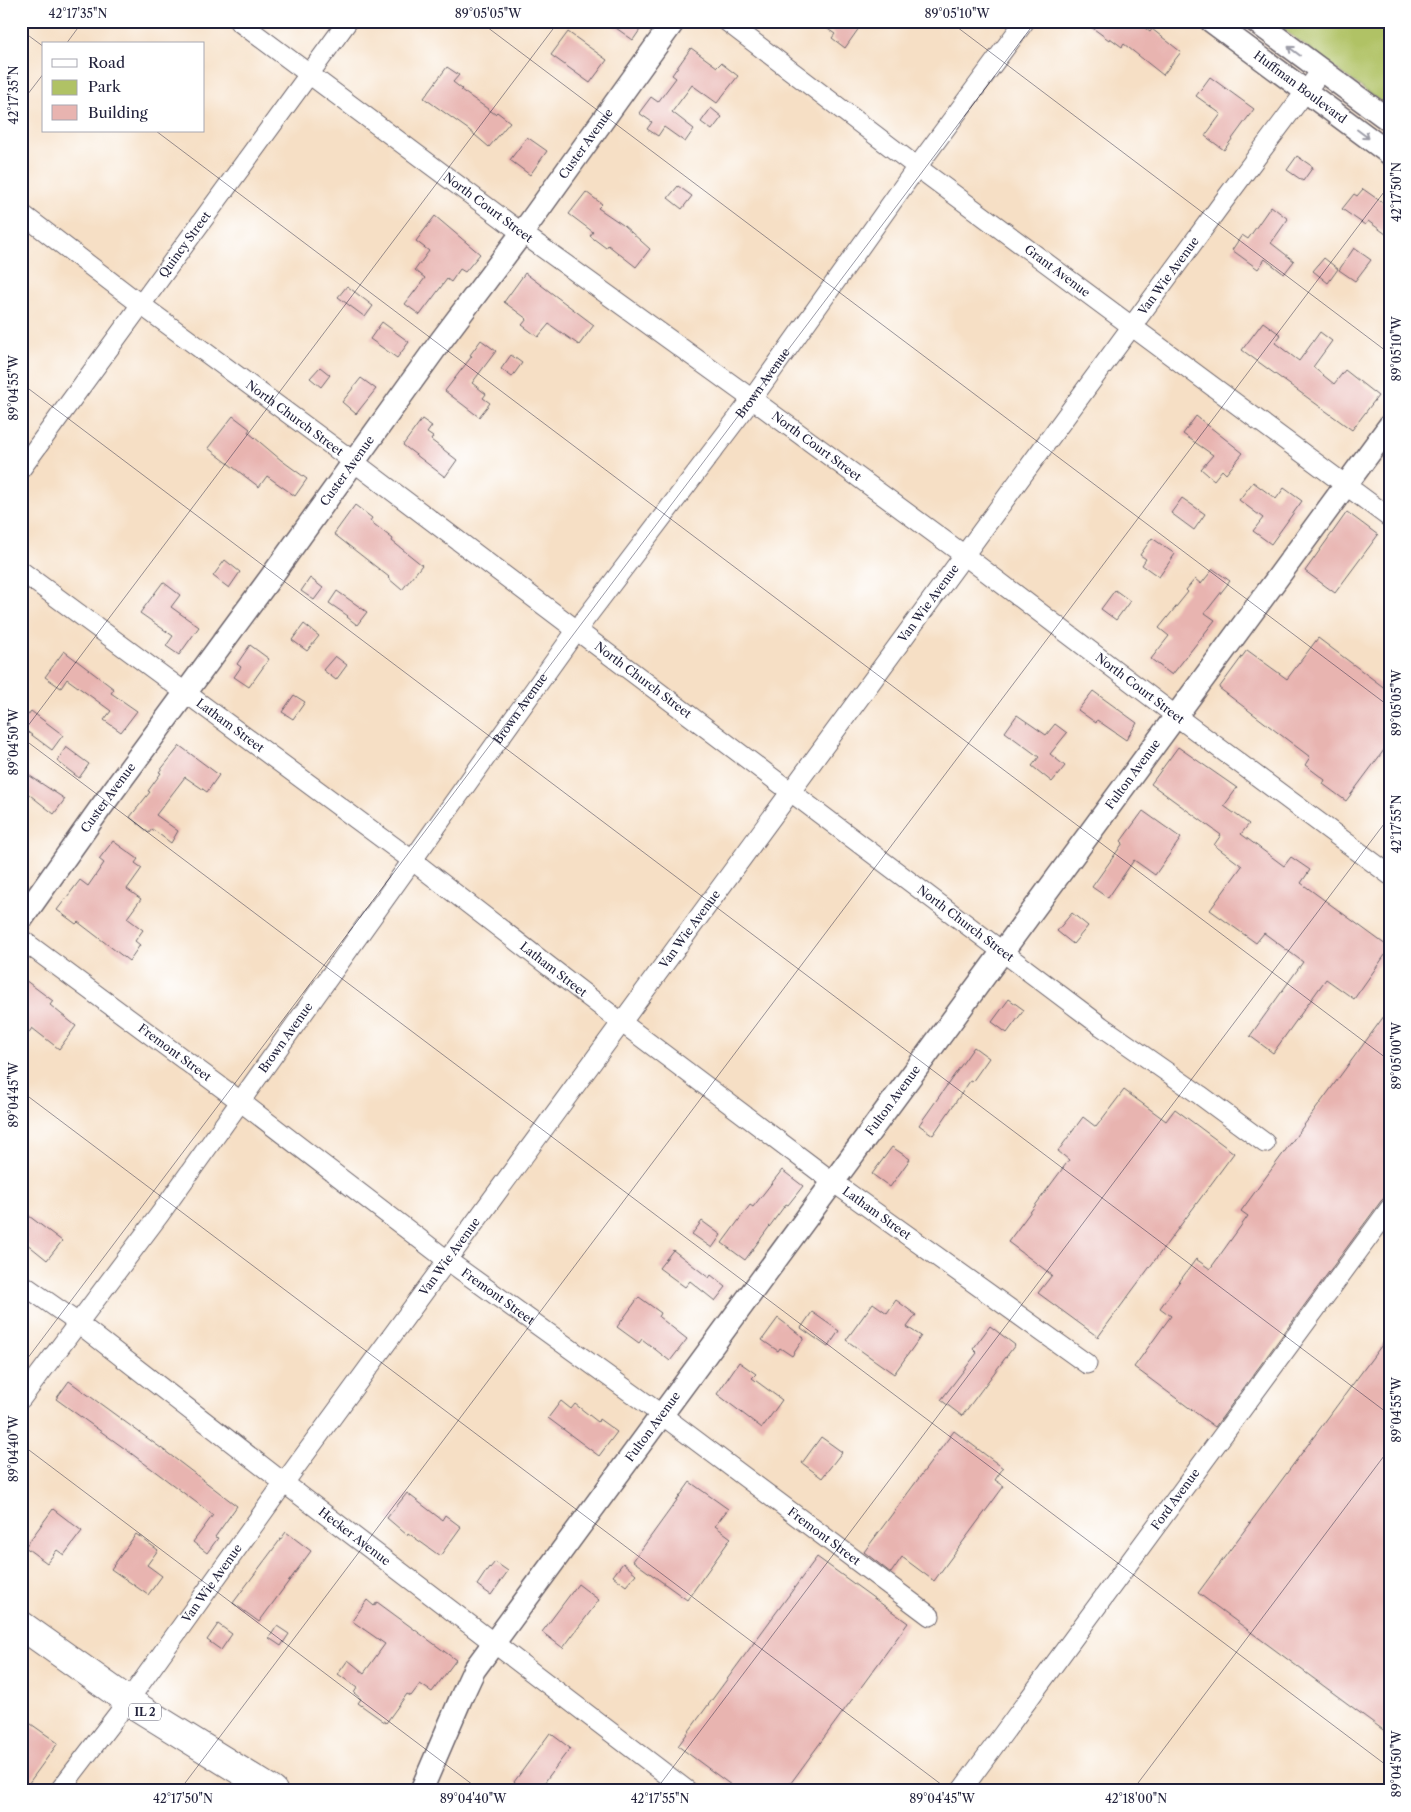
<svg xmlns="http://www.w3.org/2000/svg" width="1411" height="1812" font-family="'Libre Caslon Text',serif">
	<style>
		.green { fill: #b0c265; stroke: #697250 }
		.building { fill: #e8b4b0 }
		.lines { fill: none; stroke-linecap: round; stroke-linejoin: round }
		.minor-casing { stroke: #6c646b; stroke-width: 21 }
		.tertiary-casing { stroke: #6c646b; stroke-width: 25 }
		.primary-casing { stroke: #6c646b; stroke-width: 30 }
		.minor { stroke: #fff; stroke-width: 19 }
		.tertiary { stroke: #fff; stroke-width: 22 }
		.primary { stroke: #fff; stroke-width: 28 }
		.oneway { stroke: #9c9ca7 }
		.ticks { fill: none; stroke: #22223b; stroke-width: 1; stroke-opacity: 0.45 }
		.labels { text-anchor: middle; stroke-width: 5; stroke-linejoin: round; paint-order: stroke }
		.shield { fill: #fff; stroke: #646476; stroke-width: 1 }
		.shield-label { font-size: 11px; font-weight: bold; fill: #22223b }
		.street-label { font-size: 12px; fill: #22223b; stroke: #fff }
		.neatline { fill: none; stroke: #22223b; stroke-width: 2 }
		.ticks-label { font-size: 12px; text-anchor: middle; fill: #22223b }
	</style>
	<rect width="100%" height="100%" fill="#fff"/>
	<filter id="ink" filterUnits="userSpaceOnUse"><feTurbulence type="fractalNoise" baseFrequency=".02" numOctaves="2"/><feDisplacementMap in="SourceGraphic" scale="10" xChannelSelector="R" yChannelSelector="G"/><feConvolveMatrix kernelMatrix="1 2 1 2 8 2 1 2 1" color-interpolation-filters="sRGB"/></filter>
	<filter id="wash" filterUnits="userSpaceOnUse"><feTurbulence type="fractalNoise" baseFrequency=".0096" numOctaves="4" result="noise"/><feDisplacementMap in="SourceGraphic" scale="20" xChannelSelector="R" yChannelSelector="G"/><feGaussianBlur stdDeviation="1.12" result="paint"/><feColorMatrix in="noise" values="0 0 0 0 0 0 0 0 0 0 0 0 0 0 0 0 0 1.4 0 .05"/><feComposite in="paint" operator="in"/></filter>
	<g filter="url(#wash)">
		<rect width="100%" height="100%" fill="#f6dfc5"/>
		<path class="green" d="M1272,21H1390V109Z"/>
		<g id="blocks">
			<path class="building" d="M606,21H646L633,40Z
				M816,21H864L845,48L832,38L835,34Z
				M1083,21H1136L1150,32L1152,29L1181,52L1163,75L1124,44L1122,47L1110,38L1109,40Z
				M568,32L607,60L590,83L551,55Z
				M691,48L717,67L721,63L738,76L717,103L692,85L672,112L694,129L685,142L664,127L658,136L647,129L652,122L639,113L651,97L658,102L676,78L672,75Z
				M447,67L459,75L453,82L462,89L461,90L495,114L497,112L510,122L489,147L469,130L424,98Z
				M1210,77L1254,109L1224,150L1205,136L1221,114L1196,96Z
				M711,108L722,117L712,130L701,122Z
				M527,137L547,151L530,175L510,160Z
				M1297,156L1313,167L1303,181L1287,170Z
				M678,186L692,196L682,209L668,198Z
				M1363,189L1390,208V237L1368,221L1365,225L1342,209L1354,194L1357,196Z
				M586,192L602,204L598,208L623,225L650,249L636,267L608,245L606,248L590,236L593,232L569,214Z
				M1271,206L1288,219L1271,243L1294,261L1284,274L1265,259L1258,269L1232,250L1242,235L1248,239Z
				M435,216L480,254L465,272L460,269L451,282L447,279L420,315L405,304L425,278L415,270L429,251L416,241Z
				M1354,248L1371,260L1355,281L1339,270Z
				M1324,258L1338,269L1328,283L1313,271Z
				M525,273L594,325L579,345L549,324L538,337L522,325L527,319L504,302Z
				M347,286L373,306L365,317L338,297Z
				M382,322L409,342L397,358L370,339Z
				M1263,322L1281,335L1275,343L1299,361L1320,332L1332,341L1313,367L1334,384L1345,370L1378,396L1352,430L1242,350Z
				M481,340L496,351L472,383L486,394L483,398L490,403L479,417L445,391L472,356L470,355Z
				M511,355L522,363L512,377L501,369Z
				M320,367L330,375L321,387L310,378Z
				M361,378L376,389L356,414L342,402Z
				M233,416L250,429L248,432L281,460L307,479L295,496L267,476L259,487L208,448Z
				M1196,416L1243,453L1226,474L1222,470L1214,480L1201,469L1213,455L1183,434Z
				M422,419L432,426L427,433L433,437L431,440L457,460L445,477L403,445Z
				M1253,482L1276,499L1284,488L1302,501L1271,544L1253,531L1263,518L1239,500Z
				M1182,498L1205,514L1194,530L1171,513Z
				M355,505L372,518L370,521L393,539L392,541L422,565L402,590L388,578L389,577L334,534Z
				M1347,512L1378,535L1335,593L1305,571Z
				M1152,538L1175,554L1159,577L1142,565L1146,559L1140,555Z
				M225,560L240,572L229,588L213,576Z
				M1213,569L1230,581L1205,613L1215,620L1172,675L1151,659L1169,636L1159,628L1188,592L1186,590L1195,579L1201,584Z
				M310,578L323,588L314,600L301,591Z
				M163,582L180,595L171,607L199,627L179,655L166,646L173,636L140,613Z
				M1115,590L1130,601L1116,620L1101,609Z
				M337,591L367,612L357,625L347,617L348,616L329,603Z
				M304,624L319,636L307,651L292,640Z
				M1318,638L1390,692V742L1346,801L1323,784L1325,780L1305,765L1310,757L1219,688L1247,650L1287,679Z
				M250,645L269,659L249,687L234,677L241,667L237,664Z
				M64,651L114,689L111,693L137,711L121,732L104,720L111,711L67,679L61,688L45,677Z
				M335,656L347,665L336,680L323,670Z
				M1093,691L1137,723L1126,740L1097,720L1096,723L1078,710Z
				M294,695L305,702L293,719L282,712Z
				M31,711L63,735L52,750L21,727V724Z
				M1017,715L1046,735L1055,724L1067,733L1050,754L1065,766L1052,782L1032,766L1039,757L1005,732Z
				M180,746L219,775L207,792L185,777L156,815L178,831L171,843L152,829L149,833L130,817L150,792L148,791L161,773L159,772Z
				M66,747L89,764L79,778L57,761Z
				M1178,747L1237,788L1224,806L1249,824L1241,834L1284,866L1291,857L1310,870L1301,883L1390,948L1354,999L1326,979L1273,1053L1250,1036L1303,962L1264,933L1256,943L1210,910L1242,866L1214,845L1221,835L1151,784Z
				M21,770L65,799L54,814L21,788Z
				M1143,811L1181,838L1155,875L1134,860L1108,898L1092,887L1123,843L1121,841Z
				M113,841L138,859L135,863L142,868L127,889L141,899L127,918L143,930L135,941L140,945L129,961L78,922L76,924L57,910L80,880L88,886L104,863L99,859Z
				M1072,913L1088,926L1073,944L1057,931Z
				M21,977L53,1001L50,1005L76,1026L59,1049L32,1028L21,1044Z
				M1009,999L1024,1010L1007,1033L992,1022Z
				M1390,1008V1192L1381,1201L1215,1427L1134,1367L1171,1316L1160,1308L1196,1259L1210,1269L1248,1216L1241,1211Z
				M974,1047L989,1058L972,1082L970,1081L933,1135L919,1125Z
				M1124,1090L1166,1121L1175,1109L1234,1153L1098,1337L1038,1293L1052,1275L1008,1242L1069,1160L1058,1151L1083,1117L1096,1127Z
				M892,1147L910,1159L890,1187L872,1174Z
				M782,1170L803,1186L788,1205L786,1204L745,1260L722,1243L750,1205L753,1207Z
				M21,1210L62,1241L47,1260L21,1239Z
				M702,1221L721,1235L712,1248L692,1234Z
				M673,1250L709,1278L711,1275L726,1287L715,1301L690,1281L685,1287L659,1268Z
				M639,1297L661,1313L659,1317L687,1339L670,1361L642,1339L639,1343L617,1327Z
				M896,1300L916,1315L907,1327L921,1336L894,1374L846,1340L873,1303L887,1313Z
				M812,1312L839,1331L828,1347L801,1328Z
				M778,1318L804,1338L792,1356L780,1348L778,1351L762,1340Z
				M990,1326L1015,1345L962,1416L941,1400L977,1353L973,1349Z
				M1390,1334V1735L1198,1593Z
				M739,1362L756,1374L752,1378L782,1400L762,1428L717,1394Z
				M69,1381L165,1451L237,1506L215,1537L218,1538L207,1553L193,1542L213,1515L128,1451L56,1399Z
				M561,1401L571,1409L575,1404L598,1422L599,1419L617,1432L599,1456L548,1418Z
				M954,1431L1003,1468L995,1480L1004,1486L934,1581L902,1557L891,1573L864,1552Z
				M821,1437L842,1452L822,1478L802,1463Z
				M690,1482L728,1509L715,1526L731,1538L687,1600L633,1561Z
				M407,1493L442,1520L445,1515L461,1527L440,1556L408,1533L407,1535L387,1518Z
				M53,1509L82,1531L64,1555L57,1550L47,1563L25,1547Z
				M286,1532L311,1551L259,1622L233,1603Z
				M136,1534L158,1550L147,1565L162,1576L148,1595L111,1569Z
				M817,1557L908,1623L785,1791H739L678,1746Z
				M495,1562L508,1571L491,1595L477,1585L489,1567L490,1568Z
				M623,1563L636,1574L626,1586L613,1576Z
				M578,1584L599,1600L563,1648L542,1632Z
				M367,1600L374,1606L377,1602L456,1660L432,1692L420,1684L411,1696L407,1694L386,1723L358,1703L361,1699L354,1693L357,1688L338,1674L348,1660L364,1673L385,1644L352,1621Z
				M218,1624L232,1634L221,1650L207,1640Z
				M277,1626L289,1634L281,1646L269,1638Z
				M21,1717L58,1743L23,1791H21Z
				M550,1733L570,1748L538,1791H526L514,1782Z"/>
		</g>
	</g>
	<g filter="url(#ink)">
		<use href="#blocks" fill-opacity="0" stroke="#6c646b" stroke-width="1"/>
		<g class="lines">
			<g class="minor-casing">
				<g id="minor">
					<path id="s1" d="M238,21L522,233L752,399L964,555L1176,716L1390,875"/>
					<path id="s2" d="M726,21L917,167L1390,518"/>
					<path id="s3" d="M21,213L140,304L354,462L1101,1026L1200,1095L1265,1143"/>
					<path id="s4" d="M21,469L348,21"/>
					<path id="s5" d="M21,571L413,861L621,1022L833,1182L1087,1364"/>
					<path id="s6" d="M21,939L240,1101L447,1260L662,1415L930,1616"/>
					<path id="s7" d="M21,1283L78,1323L284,1483L688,1791"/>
					<path id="s8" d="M21,1399L160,1214L576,631L752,399L917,167L1025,21"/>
					<path id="s9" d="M59,1791L128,1701L284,1483L1220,206L1321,71"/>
					<path id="s10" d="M961,1791L1390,1208"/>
				</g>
			</g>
			<g class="tertiary-casing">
				<g id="tertiary">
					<path id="s11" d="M1211,21L1390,154"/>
					<path d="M1255,21L1390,121"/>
					<path id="s12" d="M21,920L99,810L271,577L440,342L522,233L674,21"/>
					<path id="s13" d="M421,1791L461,1698L474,1670L1390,425"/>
				</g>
			</g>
			<g class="primary-casing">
				<path id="primary" d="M21,1625L128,1701L273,1791"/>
			</g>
			<use href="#minor" class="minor"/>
			<use href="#tertiary" class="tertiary"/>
			<use href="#primary" class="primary"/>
		</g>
		<defs><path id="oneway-shaft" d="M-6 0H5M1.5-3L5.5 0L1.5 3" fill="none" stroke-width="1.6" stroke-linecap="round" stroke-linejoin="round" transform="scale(1.25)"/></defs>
		<g class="oneway">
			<use href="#oneway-shaft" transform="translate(1294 51) rotate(-143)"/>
			<use href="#oneway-shaft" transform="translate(1363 134) rotate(37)"/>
		</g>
	</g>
	<path class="ticks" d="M479,21L1390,707M949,21L1390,354M21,30L44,47M66,44L83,21M21,103L44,73M156,131L1390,1061M21,383L1390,1415M21,735L559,21M21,737L1390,1768M21,1091L950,1791M21,1367L1036,21M21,1444L481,1791M179,1791L1390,184M655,1791L1390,816M1132,1791L1390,1448"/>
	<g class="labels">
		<rect class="shield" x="129" y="1703.5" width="32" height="17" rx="4"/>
		<g class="shield-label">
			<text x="145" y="1716">IL 2</text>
		</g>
		<g class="street-label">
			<text dy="4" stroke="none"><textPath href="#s11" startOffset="111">Huffman Boulevard</textPath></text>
			<text dy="4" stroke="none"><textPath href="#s12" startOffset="960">Custer Avenue</textPath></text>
			<text dy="4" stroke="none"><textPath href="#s1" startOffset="312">North Court Street</textPath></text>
			<text dy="4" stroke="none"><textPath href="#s4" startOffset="278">Quincy Street</textPath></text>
			<text dy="4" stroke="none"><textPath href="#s2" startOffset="415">Grant Avenue</textPath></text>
			<text dy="4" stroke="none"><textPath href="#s9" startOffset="1878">Van Wie Avenue</textPath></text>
			<text dy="4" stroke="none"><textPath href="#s8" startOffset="1258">Brown Avenue</textPath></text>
			<text dy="4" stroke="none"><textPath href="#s3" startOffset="342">North Church Street</textPath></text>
			<text dy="4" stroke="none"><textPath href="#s1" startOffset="718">North Court Street</textPath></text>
			<text dy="4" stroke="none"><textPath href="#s12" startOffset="555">Custer Avenue</textPath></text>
			<text dy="4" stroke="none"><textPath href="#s9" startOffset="1472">Van Wie Avenue</textPath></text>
			<text dy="4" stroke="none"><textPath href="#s3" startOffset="778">North Church Street</textPath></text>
			<text dy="4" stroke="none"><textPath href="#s1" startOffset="1122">North Court Street</textPath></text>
			<text dy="4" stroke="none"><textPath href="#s8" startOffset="852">Brown Avenue</textPath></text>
			<text dy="4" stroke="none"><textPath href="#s5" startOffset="260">Latham Street</textPath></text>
			<text dy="4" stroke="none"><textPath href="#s13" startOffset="1244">Fulton Avenue</textPath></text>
			<text dy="4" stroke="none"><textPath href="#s12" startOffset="150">Custer Avenue</textPath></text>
			<text dy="4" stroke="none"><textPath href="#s3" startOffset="1182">North Church Street</textPath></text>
			<text dy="4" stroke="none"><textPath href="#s9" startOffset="1068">Van Wie Avenue</textPath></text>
			<text dy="4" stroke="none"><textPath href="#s5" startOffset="665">Latham Street</textPath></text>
			<text dy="4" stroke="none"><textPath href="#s8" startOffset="448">Brown Avenue</textPath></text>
			<text dy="4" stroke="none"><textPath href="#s6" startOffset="191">Fremont Street</textPath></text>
			<text dy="4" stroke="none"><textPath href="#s13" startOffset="839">Fulton Avenue</textPath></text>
			<text dy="4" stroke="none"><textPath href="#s5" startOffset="1070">Latham Street</textPath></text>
			<text dy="4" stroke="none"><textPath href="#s9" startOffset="662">Van Wie Avenue</textPath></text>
			<text dy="4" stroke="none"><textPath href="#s6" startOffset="596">Fremont Street</textPath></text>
			<text dy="4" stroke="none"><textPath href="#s13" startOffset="434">Fulton Avenue</textPath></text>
			<text dy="4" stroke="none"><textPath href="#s10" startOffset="362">Ford Avenue</textPath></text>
			<text dy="4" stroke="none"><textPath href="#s7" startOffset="419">Hecker Avenue</textPath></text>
			<text dy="4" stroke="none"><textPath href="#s6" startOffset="1001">Fremont Street</textPath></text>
			<text dy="4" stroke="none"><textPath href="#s9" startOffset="258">Van Wie Avenue</textPath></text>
		</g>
	</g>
	<rect width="1411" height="1812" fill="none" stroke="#fff" stroke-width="55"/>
	<rect x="42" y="42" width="162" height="90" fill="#ffffff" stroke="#a7a7b1"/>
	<rect x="52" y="59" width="25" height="8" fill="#ffffff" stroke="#a7a7b1"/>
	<text x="88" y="68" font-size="15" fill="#22223b">Road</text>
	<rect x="52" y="80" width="25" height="15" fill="#b0c265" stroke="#a7a7b1"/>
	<text x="88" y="92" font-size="15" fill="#22223b">Park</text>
	<rect x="52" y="105" width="25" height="15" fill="#e8b4b0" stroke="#a7a7b1"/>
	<text x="88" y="118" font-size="15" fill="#22223b">Building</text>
	<rect x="28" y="28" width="1356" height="1756" class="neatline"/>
	<g class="ticks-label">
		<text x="78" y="18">42°17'35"N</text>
		<text x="488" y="18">89°05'05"W</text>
		<text x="957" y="18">89°05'10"W</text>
		<text transform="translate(14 95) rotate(-90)" y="4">42°17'35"N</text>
		<text transform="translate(1397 192) rotate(-90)" y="4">42°17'50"N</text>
		<text transform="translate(1397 349) rotate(-90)" y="4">89°05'10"W</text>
		<text transform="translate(14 388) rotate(-90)" y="4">89°04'55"W</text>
		<text transform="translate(1397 703) rotate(-90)" y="4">89°05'05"W</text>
		<text transform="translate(14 742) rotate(-90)" y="4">89°04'50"W</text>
		<text transform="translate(1397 824) rotate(-90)" y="4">42°17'55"N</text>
		<text transform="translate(1397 1056) rotate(-90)" y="4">89°05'00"W</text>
		<text transform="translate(14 1095) rotate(-90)" y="4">89°04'45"W</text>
		<text transform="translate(1397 1410) rotate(-90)" y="4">89°04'55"W</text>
		<text transform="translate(14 1449) rotate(-90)" y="4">89°04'40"W</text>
		<text transform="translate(1397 1764) rotate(-90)" y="4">89°04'50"W</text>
		<text x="183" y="1803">42°17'50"N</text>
		<text x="473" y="1803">89°04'40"W</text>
		<text x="660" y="1803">42°17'55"N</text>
		<text x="942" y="1803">89°04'45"W</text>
		<text x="1136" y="1803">42°18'00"N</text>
	</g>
</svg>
